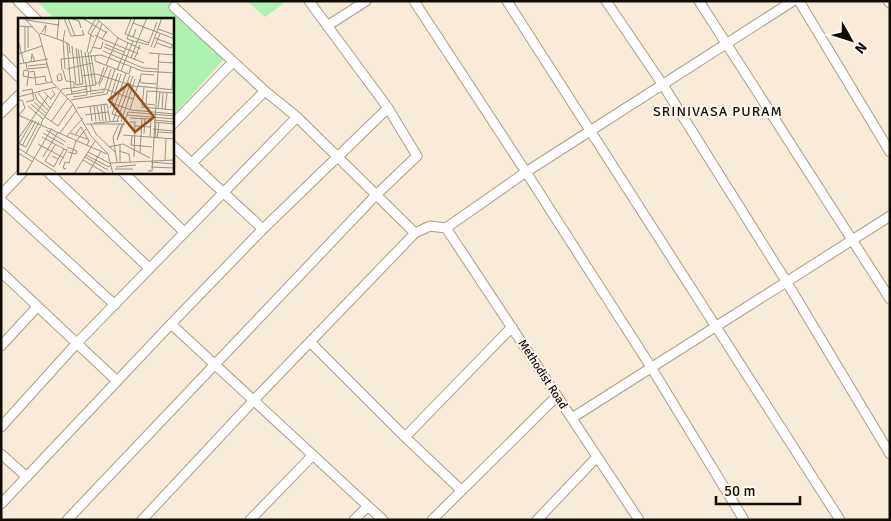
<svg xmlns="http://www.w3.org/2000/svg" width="891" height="521" font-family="Signika,sans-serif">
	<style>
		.green { fill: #aef2b2 }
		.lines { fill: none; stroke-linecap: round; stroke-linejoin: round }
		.minor-casing { stroke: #a99e8b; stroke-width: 11 }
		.minor { stroke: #fff; stroke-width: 9 }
		.labels { text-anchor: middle; stroke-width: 4; stroke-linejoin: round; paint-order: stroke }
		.street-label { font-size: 12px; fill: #100c06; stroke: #fef9f1 }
		.neighbourhood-label { font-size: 14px; letter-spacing: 1px; fill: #100c06; stroke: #fef9f1 }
		.inset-road { fill: none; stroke: #9b9283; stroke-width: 1 }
		.view { fill: #92511c; fill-opacity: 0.15; stroke: #92511c; stroke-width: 2.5 }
		.inset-edge { fill: none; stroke: #100c06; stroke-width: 2.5 }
	</style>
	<rect width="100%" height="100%" fill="#f8ebd7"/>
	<path class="green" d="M37,1H167L223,60L173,116L172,19H54Z
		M247,1H283L284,3L265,17Z"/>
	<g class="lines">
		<g class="minor-casing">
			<path id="minor" d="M18,1L36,19
				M414,1L526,172L651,367L744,520
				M507,1L840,520
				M606,1L663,85L786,281L890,454
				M699,1L890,299
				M799,1L890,152
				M888,1L890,3
				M174,7L265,91L297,117L415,233
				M327,26L366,1
				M1,59L19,77
				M1,113L19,95
				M172,125L233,62
				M172,145L263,229
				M192,163L265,91
				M48,172L149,268
				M123,172L184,232
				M1,195L23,172
				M1,200L115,305
				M446,228L639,520
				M1,272L117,381
				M171,324L383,520
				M310,342L405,437L461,490
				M1,346L37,307
				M572,418L890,216
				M1,427L76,344L297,117
				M405,437L512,327
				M1,454L27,477
				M1,504L171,324L263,229L388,108
				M67,520L376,195L417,156L388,108L309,1
				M142,520L254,400L415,233L430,226L446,228L526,172L793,1
				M250,520L313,455
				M354,520L368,506
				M432,520L557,396
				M537,520L597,457"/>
		</g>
		<use href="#minor" class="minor"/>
	</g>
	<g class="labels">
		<g class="street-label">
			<text transform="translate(543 374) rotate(57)" y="4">Methodist Road</text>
		</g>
		<g class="neighbourhood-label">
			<text x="718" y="116">SRINIVASA PURAM</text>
		</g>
	</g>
	<g transform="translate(18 18)">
		<rect width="156" height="156" fill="#f8ebd7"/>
		<path class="inset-road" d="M6,0L21,16L34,64L54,85L73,118L90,136L95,156M46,0L53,18L66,17L64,12M50,0L57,18M51,0L61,3L63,10M64,0L89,15M78,0L100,20L123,31M113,1L107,16L115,19L118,11M8,2L41,7M115,5L157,21M0,8L15,9M7,9V33M10,9V30M140,11L157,17M47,12L45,23L51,26L52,35M24,14L28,7L27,15M22,15L45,23L47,51M72,17L81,3M73,17L70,15L78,0M77,17L84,21L89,13M115,19L131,25M137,20L155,27M39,21L41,0M84,21L121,36M0,22L6,45M119,24L129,0M120,24L130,27L139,4M139,25L153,30L157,23M87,26L106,34M54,28L58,67L65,66L64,58M74,29L83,31L85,24M86,29L126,45M133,29L144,0M58,30L62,67M136,30L142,16M60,31L64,58L78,56L119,69M63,32L69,74M85,33L125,50L139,51M67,34L73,74M69,34L73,17L76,19M70,34L75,67M131,35L157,37M0,36L24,28M72,36L84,6M77,37V43L108,55M113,40L119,24L109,21L117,0M116,42L122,27M13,44L14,36L17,44M140,44L157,45M8,45L9,51L30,49M0,46L30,41M88,47L100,20M10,48L29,46M49,51L74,45M44,52L43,41L83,37L124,53L157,55M45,52L48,63L56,64V70M99,52L110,25M103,53L115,23M12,54L16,53L18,66M100,55L91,84L113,92L157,96M39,57L40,63L44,62L43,56H40M78,65H81L86,49M122,65L123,56L136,57M123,65L139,66M17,67L34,64M9,68L10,60V59L11,53L6,52L5,58L15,60L27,58L28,64M81,68L90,48M119,68L157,72M87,71L93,51M154,71L156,45M4,73L14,71L16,82L8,84M26,74L33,81L37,76L34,72M54,74L69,71M20,75L32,90M17,76L19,82L31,93M54,76L53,70L78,67L73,37M72,76L86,74V71M48,77L87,71L115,81M0,79L38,69M55,79L69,77V74M0,82H4L7,90L1,97M53,82L89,76L97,51M16,84L29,96M13,86L27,98M86,86L88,103M83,87L85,103M137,87L128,86L129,73L157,75M10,88L25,101M72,88L74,103M76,88L78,103M79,88L82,103M124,89L157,92M124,89L126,69M59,90L89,86L92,103M92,90L103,56M140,90L142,74M112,91L122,61M144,91L145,75M147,92L149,75M0,97L89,136M67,97L90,94M109,97L157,101M27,99L40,108L55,86M112,100L133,101M108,101L94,96L108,55L111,56L113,49M136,102L157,104M95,103L112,57M99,103L115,58M33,104L50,80M103,104L117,61M112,104H117L116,139M136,104L157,106M23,105L44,71L53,70L49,25M76,105L101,103M68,106H107M73,106L78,116L97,134M117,108L133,109M135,111L155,113M28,112L48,124M140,114L155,115M25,115L46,127M42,115L58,93M52,115L69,121M126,116L127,100M57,117L63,109L71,123L69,127M105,117L157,121M114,118L113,127L134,129M24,119L46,131M48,119L65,100M132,119L133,101M137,120L138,104M139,120L141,105M0,121L30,78M99,122L110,94L157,98M99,122L104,106M0,125L8,129L21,104M1,126L15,102M20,126L46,140M102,126V144M37,127L27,143L36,149L40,141M4,128L18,103M49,129L59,133L58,136L50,134M91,129L105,126L132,140M0,130L38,154M101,133L111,136L112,144M0,135L15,144M8,135L24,105M122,135L124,101M68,137L91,149L93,146L70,134M34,138L40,141L46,131M25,139L40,114M67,139L90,152M65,142L89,156M147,142L148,121M99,144L95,119L101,106M133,144L156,146M93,145L156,142V156M41,147L49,132L46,131M98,149L118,147M133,149L157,150M48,151L45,150L47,144L51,145L58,123L68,111M97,151H115M130,153H134L141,36M7,156L34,110M56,156L77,123M70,156L83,133"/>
		<path class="view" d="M110,66L136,99L117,114L91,82Z"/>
		<rect width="156" height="156" class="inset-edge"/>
	</g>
	<rect width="891" height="521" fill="none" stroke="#100c06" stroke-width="5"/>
	<g transform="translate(851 40) rotate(129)" stroke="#fef9f1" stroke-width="4" paint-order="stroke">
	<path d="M0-4L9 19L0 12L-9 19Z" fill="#100c06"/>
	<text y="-8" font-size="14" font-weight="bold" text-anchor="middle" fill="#100c06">N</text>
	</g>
	<path d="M716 496v8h84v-8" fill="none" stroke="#100c06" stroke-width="2.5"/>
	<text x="724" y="496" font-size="15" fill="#100c06" stroke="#fef9f1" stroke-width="4" paint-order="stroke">50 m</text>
</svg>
